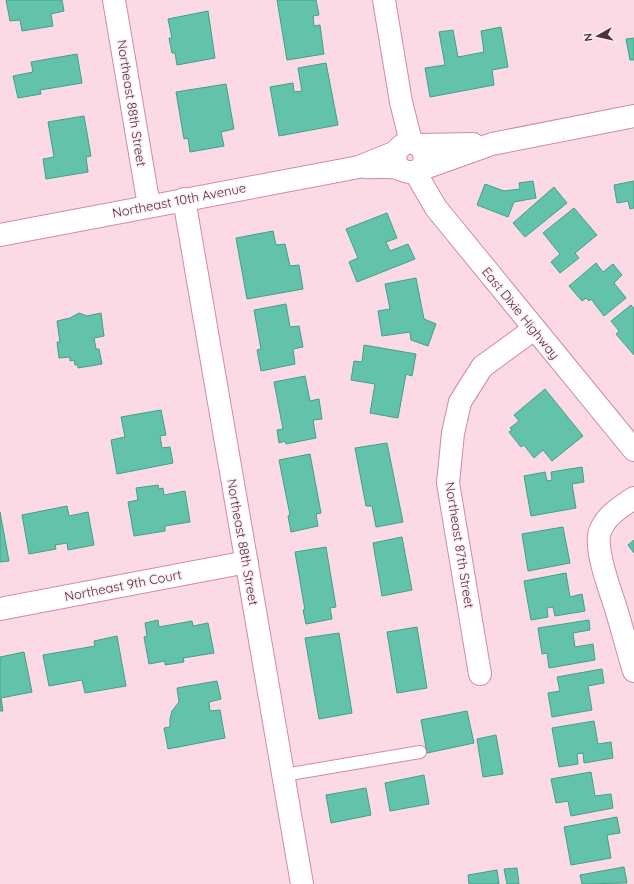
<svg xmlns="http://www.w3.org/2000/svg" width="634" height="884" font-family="Quicksand,sans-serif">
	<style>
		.building { fill: #63c2aa; stroke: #3fa18a }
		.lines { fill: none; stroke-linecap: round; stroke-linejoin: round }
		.service-casing { stroke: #d489a6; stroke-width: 14 }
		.minor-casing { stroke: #d489a6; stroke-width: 24 }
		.tertiary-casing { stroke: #d489a6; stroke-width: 24 }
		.service { stroke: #fff; stroke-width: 12 }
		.minor { stroke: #fff; stroke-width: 22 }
		.tertiary { stroke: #fff; stroke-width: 22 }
		.labels { text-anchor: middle; stroke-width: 3; stroke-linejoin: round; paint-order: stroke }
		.street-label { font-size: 13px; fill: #50313d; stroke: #feedf2 }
	</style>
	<rect width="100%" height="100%" fill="#fbdae6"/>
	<path class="building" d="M6,0H62L64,11L51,14L53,26L22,31L20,20L10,21Z
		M277,0H316L319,15L313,16L314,26L320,25L324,54L287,60Z
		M208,11L215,58L177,65L175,53H172L169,38H172L168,19Z
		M501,27L508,67L492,70L494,85L430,97L425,68L445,65L439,32L453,30L458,57L484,52L481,31Z
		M634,38V60H630L626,39Z
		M77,54L82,83L40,90L41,94L18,98L13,76L33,72L31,62Z
		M326,63L338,125L279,136L270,87L293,83L294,92L302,91L298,68Z
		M226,84L234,129L221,132L224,146L190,152L188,138L184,139L176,92Z
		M84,116L91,156L86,157L88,172L46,179L43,159L54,157L48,122Z
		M533,181L536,198L514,202L508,217L477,205L485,184L504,191L520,189L519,183Z
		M634,181V208L630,209L628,201L617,203L614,185Z
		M554,187L567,203L525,237L513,223Z
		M574,208L597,235L575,253L579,258L560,273L551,262L560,254L543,233Z
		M387,213L397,238L386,242L390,251L408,244L415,259L357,282L349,262L358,258L346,229Z
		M273,231L276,245L285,244L290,266L299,265L303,289L247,299L236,238Z
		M596,263L603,272L613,264L622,275L614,283L626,298L604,316L591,299L589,301L586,298L582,301L569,286Z
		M416,278L424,319L436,324L428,346L411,340L410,332L382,336L378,311L390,309L385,284Z
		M286,304L290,327L299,326L303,347L293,349L295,364L261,371L257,350L261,349L254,310Z
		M631,305L634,309V355L616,334L619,331L611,321Z
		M79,313L87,316L101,313L104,336L94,338L96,349H99L102,364L78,368V365H75L74,360L70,361V357L59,358L57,342H60L57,321L70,318Z
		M364,345L416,354L412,376L406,374L398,418L370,413L375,384L351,380L354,361L362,362Z
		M305,376L310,401L319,399L322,419L313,420L316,438L286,444L285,441L279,443L277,430L283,429L274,382Z
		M545,389L583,436L552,461L543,450L534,458L524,445L521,447L509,432L512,430L510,428L519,421L514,415Z
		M161,410L166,435L160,436L162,448L170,447L173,463L117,474L111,440L125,437L121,417Z
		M387,443L403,522L376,527L372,506H366L355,448Z
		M310,454L321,513L316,514L318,526L291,532L288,516L290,515L279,460Z
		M582,467L584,482L572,484L576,508L531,516L524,476L545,472L547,481L552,480L551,472Z
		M158,485L159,489L163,488L164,495L185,491L190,522L165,526V531L134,536L128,502L138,500L136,488Z
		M67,506L69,516L88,512L94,545L68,550L67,543L55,545L56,549L29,554L22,515Z
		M0,512L9,561L0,562Z
		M563,527L570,563L528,571L522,534Z
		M402,537L412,590L382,596L373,543Z
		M634,540V553L628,545Z
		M326,547L336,607L330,608L332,619L306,624L303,610H305L295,552Z
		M566,573L570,597L582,594L585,611L555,616L553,607L547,608L548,617L531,620L524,581Z
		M158,620L159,627L192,621L193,626L208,623L214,653L183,658L184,662L165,665V661L149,664L144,637L147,636L145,623Z
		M589,620L590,630L573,633L575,647L593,644L595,660L549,668L547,653L542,654L538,628Z
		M417,627L427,688L397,693L387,632Z
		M339,633L352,713L319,719L305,638Z
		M117,636L126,686L85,693L82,680L49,686L43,655L95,646L94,641Z
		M24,652L32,692L1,698L3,711H0V657Z
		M602,669L604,683L588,686L592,710L552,717L548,693L560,691L557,677Z
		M217,681L221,699L209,702L210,711L220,710L225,738L168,749L164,728L170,727V719L172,711L179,702L177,688Z
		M467,711L474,743L427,753L421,720Z
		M594,721L598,744L611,742L613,758L584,763L583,753L577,754L578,764L559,767L552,728Z
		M496,735L503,774L483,777L477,739Z
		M591,772L595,796L611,794L613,808L571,816L568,801L556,803L551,779Z
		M424,775L429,804L390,811L385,783Z
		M366,788L371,815L331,823L326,795Z
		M617,817L620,833L607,835L611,858L571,865L564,827Z
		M624,867L627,883L582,884L580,875Z
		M517,868L519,884H507L504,869Z
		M497,870L499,884H469L468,875Z"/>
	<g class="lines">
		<g class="service-casing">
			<path id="service" d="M284,775L420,752"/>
		</g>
		<g class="minor-casing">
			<path id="minor" d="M114,0L149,206
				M384,0L401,102L411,142
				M415,172L436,208L634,450
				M184,199L302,884
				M634,498C622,506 607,515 601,529C592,547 612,594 617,612C623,632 628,652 634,671
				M0,609L247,562
				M480,674L448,483L453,433L460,402L482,367L534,329"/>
		</g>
		<g class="tertiary-casing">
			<path id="tertiary" d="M419,145L473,144
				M366,167C376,168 391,165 400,169C405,171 407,173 412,172C431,170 427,145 411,142C397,144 390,158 400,169
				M419,170L492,144L634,116
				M0,235L359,167L396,152"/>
		</g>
		<use href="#service" class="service"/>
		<use href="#minor" class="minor"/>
		<use href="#tertiary" class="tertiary"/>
	</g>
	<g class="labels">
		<g class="street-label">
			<text transform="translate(132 103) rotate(81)" y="5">Northeast 88th Street</text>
			<text transform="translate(179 200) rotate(-11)" y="5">Northeast 10th Avenue</text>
			<text transform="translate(521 313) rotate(51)" y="5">East Dixie Highway</text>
			<text transform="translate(243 542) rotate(80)" y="5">Northeast 88th Street</text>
			<text transform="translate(460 545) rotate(81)" y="5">Northeast 87th Street</text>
			<text transform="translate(123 585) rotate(-11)" y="5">Northeast 9th Court</text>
		</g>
	</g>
	<g transform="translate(598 36) rotate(262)" stroke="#feedf2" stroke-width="3" paint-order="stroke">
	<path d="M0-3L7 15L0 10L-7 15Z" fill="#50313d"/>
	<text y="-6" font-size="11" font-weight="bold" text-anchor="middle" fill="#50313d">N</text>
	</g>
</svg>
